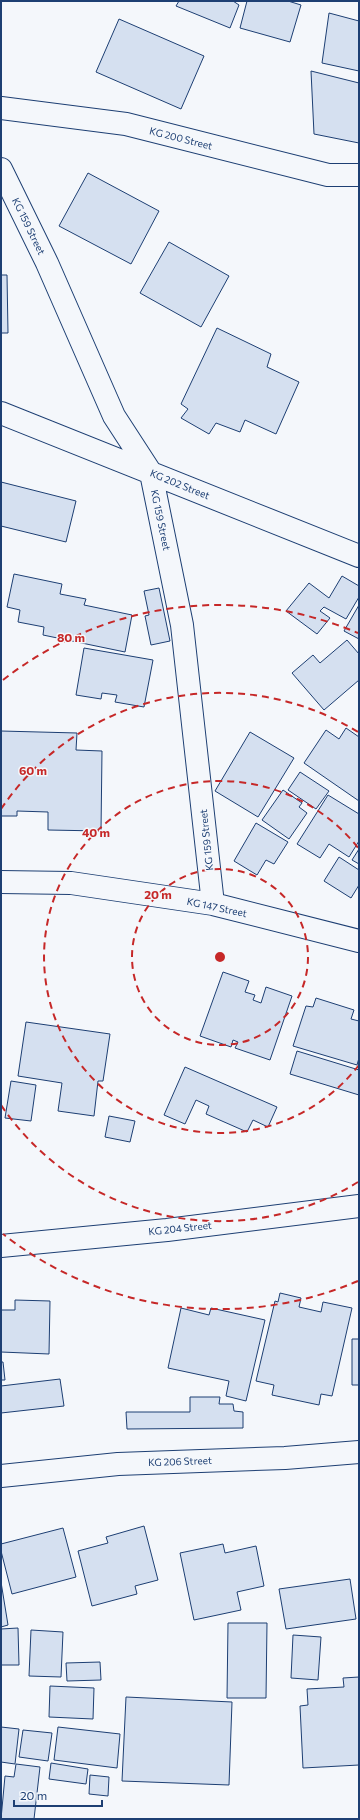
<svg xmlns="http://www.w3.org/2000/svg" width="360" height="1820" font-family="Commissioner,sans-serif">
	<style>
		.building { fill: #d5e0f0; stroke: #1d3f73 }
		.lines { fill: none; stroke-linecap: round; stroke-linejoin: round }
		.street-casing { stroke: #1d3f73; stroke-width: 24 }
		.street { stroke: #f4f7fb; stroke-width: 22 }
		.ring { fill: none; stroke: #c62828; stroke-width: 2; stroke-dasharray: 7 5 }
		.labels { text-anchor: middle; stroke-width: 3; stroke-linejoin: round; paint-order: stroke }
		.street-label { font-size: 10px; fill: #1d3f73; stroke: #f4f7fb }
		.centre { fill: #c62828; stroke: #f4f7fb; stroke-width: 2 }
		.ring-label { font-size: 12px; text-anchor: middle; font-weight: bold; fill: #c62828; stroke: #f4f7fb; stroke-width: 3; stroke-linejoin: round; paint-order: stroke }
	</style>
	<rect width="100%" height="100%" fill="#f4f7fb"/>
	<path class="building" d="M179,1H233L239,5L230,28L176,6Z
		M247,1H288L301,5L290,42L240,28Z
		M329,13L359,21V71L322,63Z
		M119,19L204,56L181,109L96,72Z
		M311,71L359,83V143L314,134Z
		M88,173L159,211L131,264L59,226Z
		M169,242L229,276L201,327L140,293Z
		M1,275H7L8,333H1Z
		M217,328L271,354L267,367L299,382L276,434L245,420L240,432L216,423L209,434L181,418L188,409L181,404Z
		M1,482L76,501L66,542L1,526Z
		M14,574L62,584L60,594L86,599L84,605L132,615L125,652L43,635L44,627L18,622L20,610L7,607Z
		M342,576L359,586V597L346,619L324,607L320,611L330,618L317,634L286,611L309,583L329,598Z
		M159,588L170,641L151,645L145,616L149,615L144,591Z
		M359,605V639L344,631Z
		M347,640L359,654V680L324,710L292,673L313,655L320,663Z
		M84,648L153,660L144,707L115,702L117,695L102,693L101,699L76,695Z
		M346,728L359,737V801L304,763L326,730L339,739Z
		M1,731L77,733L76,750L102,751L101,831L48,830V812L17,811V816H1Z
		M250,732L294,758L258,817L215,791Z
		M300,772L329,791L316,809L288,790Z
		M283,790L302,803L299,807L307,813L289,839L262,820Z
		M328,795L359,814V841L349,857L329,844L320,858L297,844Z
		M256,823L288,842L274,864L266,860L257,875L234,861Z
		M359,849V864L352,860Z
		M339,857L359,870V885L351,898L324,881Z
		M223,972L249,981L245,992L255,995L253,1000L261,1003L266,987L292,996L270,1060L235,1048L238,1042L233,1040L231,1047L200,1036Z
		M316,998L354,1010L351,1019L359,1021V1058L357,1065L293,1046L306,1006L313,1007Z
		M26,1022L110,1034L103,1081H98L94,1116L58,1111L62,1083L18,1076Z
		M297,1051L359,1070V1095L290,1074Z
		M185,1067L277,1107L268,1127L253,1120L247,1132L206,1114L209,1106L196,1100L185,1124L164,1115Z
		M11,1081L36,1085L31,1121L5,1118Z
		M109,1116L135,1121L130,1142L105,1137Z
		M280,1293L301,1298L299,1307L321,1312L323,1302L352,1308L332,1396L321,1394L319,1405L272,1395L274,1385L256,1381L275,1301L278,1302Z
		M15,1300L50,1301L49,1354L1,1352V1310H15Z
		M181,1308L209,1315L211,1308L265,1320L246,1401L226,1396L229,1381L168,1368Z
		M352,1339H359V1385H352Z
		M1,1362H3L5,1380H1Z
		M60,1379L64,1406L1,1413V1386Z
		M190,1397H220L219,1404H233L234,1411L243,1412V1428L127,1429L126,1412H190Z
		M144,1526L158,1580L135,1586L137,1594L92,1606L78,1551L108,1543L106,1537Z
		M63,1528L76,1577L12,1594L1,1551V1544Z
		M223,1544L225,1553L256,1546L264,1586L237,1592L241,1610L194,1620L180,1553Z
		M350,1579L356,1619L286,1629L279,1589Z
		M1,1582L8,1625L1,1627Z
		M228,1623H267L266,1698H227Z
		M18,1628L19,1665H1V1629Z
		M31,1630L63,1632L61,1677L29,1676Z
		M293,1635L321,1637L318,1680L291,1678Z
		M100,1662L101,1680L67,1681L66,1663Z
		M359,1677V1765L303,1768L300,1706L308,1705L307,1689L344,1687L343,1678Z
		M50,1686L94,1688L93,1719L49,1717Z
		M126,1697L232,1702L229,1785L122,1781Z
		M1,1727L19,1729L15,1764L1,1762Z
		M58,1727L120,1734L117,1768L54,1760Z
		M23,1730L52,1733L48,1761L19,1757Z
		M51,1763L88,1769L86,1784L49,1779Z
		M16,1764L40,1767L34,1819H1L5,1776L14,1777Z
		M90,1775L109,1777L108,1796L89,1794Z"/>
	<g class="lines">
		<g class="street-casing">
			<path id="street" d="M1,108L126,124L328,175H359
				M1,169L47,263L114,416L151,473L182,625L213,904
				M1,413L359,556
				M1,882L71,883L213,904L359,941
				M1,1246L167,1230L359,1206
				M1,1476L118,1464L285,1458L359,1452"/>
		</g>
		<use href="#street" class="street"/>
	</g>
	<g class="ring">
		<circle cx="220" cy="957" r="88"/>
		<path d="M359 1065A176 176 0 1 1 359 849"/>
		<path d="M358 1182A264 264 0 0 1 1 1105M1 809A264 264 0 0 1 358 732"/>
		<path d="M358 1281A352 352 0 0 1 3 1234M3 680A352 352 0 0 1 358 633"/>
	</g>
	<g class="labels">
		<g class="street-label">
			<text transform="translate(181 138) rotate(14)" y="4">KG 200 Street</text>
			<text transform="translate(29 226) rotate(64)" y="4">KG 159 Street</text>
			<text transform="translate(180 484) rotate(22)" y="4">KG 202 Street</text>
			<text transform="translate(161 520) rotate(78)" y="4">KG 159 Street</text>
			<text transform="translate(206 840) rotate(-96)" y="4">KG 159 Street</text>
			<text transform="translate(217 907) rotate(12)" y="4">KG 147 Street</text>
			<text transform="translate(180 1228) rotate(-6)" y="4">KG 204 Street</text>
			<text transform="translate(180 1461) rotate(-2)" y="4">KG 206 Street</text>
		</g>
	</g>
	<circle cx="220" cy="957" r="6" class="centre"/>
	<g class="ring-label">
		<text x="71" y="642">80 m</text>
		<text x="33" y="775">60 m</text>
		<text x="96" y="837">40 m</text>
		<text x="158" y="899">20 m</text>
	</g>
	<rect width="360" height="1820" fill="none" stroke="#1d3f73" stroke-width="4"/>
	<path d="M14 1800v6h88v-6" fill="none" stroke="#1d3f73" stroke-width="2"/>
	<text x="20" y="1800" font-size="12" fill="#1d3f73" stroke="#f4f7fb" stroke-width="3" paint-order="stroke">20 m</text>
</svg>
